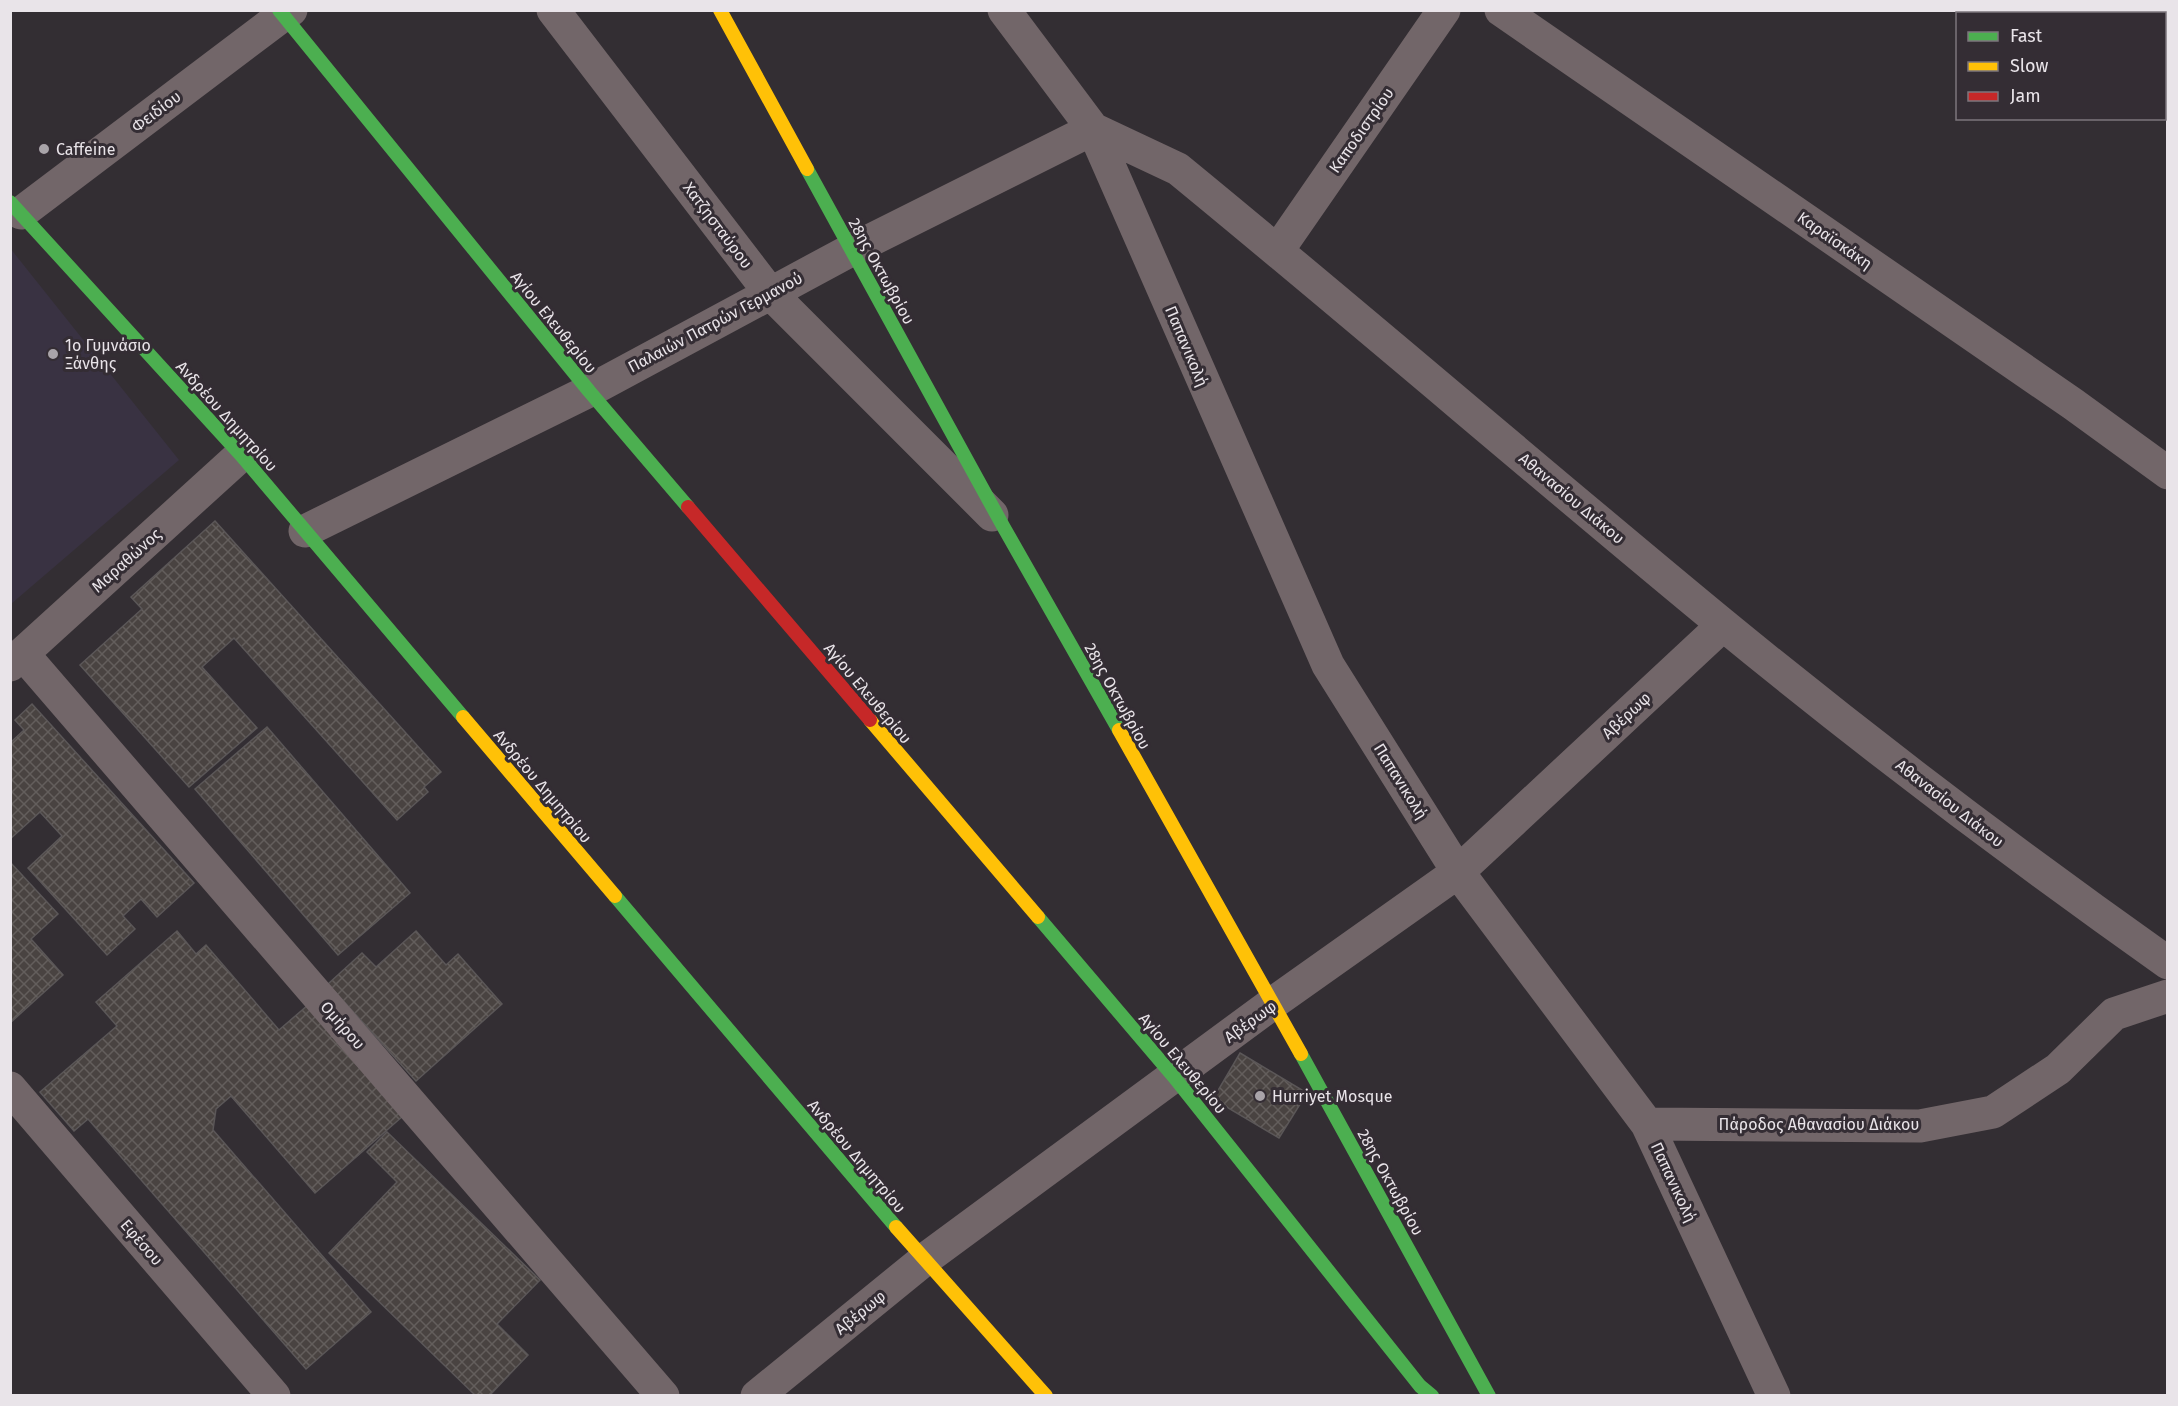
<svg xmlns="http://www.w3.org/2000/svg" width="2178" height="1406" font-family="'Fira Sans',sans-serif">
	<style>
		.education { fill: #393242 }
		.building { fill: url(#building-cross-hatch); stroke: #5b5758; stroke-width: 1.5 }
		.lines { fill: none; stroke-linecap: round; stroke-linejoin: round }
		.street { stroke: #726669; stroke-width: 33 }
		.fast { stroke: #4caf50; stroke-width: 14 }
		.slow { stroke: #ffc107; stroke-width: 14 }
		.jam { stroke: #c62828; stroke-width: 14 }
		.poi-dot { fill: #a9a4a9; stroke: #342d34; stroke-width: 2 }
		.labels { text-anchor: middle; stroke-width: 6; stroke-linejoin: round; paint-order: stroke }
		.street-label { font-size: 16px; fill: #e9e4e9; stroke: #342d34 }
		.poi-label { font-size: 16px; fill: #e9e4e9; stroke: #342d34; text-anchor: start }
	</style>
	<defs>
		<pattern id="building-cross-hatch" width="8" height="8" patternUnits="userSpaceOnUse" patternTransform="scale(1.5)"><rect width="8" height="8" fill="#494341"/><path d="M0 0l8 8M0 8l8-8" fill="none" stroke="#635e5c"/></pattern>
	</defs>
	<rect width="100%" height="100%" fill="#332e33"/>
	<path class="education" d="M10,248L179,460L11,604H10Z"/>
	<path class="building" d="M215,521L441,772L424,787L428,792L397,820L234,638L202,667L257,728L189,787L80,665L142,609L131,597Z
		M32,704L194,883L157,917L141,899L123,916L135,929L107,955L28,868L62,836L40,812L10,839V743L24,730L15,720Z
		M267,727L410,893L338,955L195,789Z
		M10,862L58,914L31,939L63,975L10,1023Z
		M177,931L196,954L206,945L279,1030L308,1005L403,1116L315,1193L231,1096L216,1109L213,1130L371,1312L306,1369L88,1119L74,1131L40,1092L117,1026L96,1002Z
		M416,931L446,965L458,954L502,1004L416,1081L328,984L362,953L376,967Z
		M1240,1053L1307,1093L1279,1138L1213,1099Z
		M387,1132L540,1280L497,1324L528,1355L489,1396H476L329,1253L397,1182L367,1152Z"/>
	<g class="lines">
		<path class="street" d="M553,10L770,293L992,515
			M1004,10L1093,129L1178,169C1361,319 1539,473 1721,623C1866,742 2015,855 2168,963
			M1501,10L2073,404L2168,473
			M1093,129L1328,665L1458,872L1647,1124L1774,1396
			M21,213L283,15L291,10
			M1278,250L1444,10
			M305,531L589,391L851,250L1093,129
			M23,654L663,1396
			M10,665L241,455
			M10,1088L274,1396
			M1647,1124L1920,1126L1993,1112L2058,1069L2114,1014L2168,996
			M757,1396L924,1260L1273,1003L1458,872L1723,625"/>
		<path class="fast" d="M279,10L589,391L688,507
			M807,169L1003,526L1119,730
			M10,202L241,455L463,717
			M615,896L896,1227
			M1038,917L1174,1077L1420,1386L1432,1396
			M1301,1054L1489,1396"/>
		<path class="slow" d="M720,10L807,169
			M463,717L615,896
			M870,720L1038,917
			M1119,730L1301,1054
			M896,1227L1046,1396"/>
		<path class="jam" d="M688,507L870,720"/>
	</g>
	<g class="poi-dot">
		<circle cx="44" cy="149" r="6"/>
		<circle cx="53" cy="354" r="6"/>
		<circle cx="1260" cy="1096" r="6"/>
	</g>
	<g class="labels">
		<g class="street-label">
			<text transform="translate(156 111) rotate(-37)" y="6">Φειδίου</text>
			<text transform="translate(1361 130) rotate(-55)" y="6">Καποδιστρίου</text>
			<text transform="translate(718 225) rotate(53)" y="6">Χατζησταύρου</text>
			<text transform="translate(1835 240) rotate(35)" y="6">Καραϊσκάκη</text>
			<text transform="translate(882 271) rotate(61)" y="6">28ης Οκτωβρίου</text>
			<text transform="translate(554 322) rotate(51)" y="6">Αγίου Ελευθερίου</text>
			<text transform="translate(715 322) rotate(-28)" y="6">Παλαιών Πατρών Γερμανού</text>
			<text transform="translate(1187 346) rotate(67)" y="6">Παπανικολή</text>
			<text transform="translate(227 416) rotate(48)" y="6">Ανδρέου Δημητρίου</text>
			<text transform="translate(1572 498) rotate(40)" y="6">Αθανασίου Διάκου</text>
			<text transform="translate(126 560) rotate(-42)" y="6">Μαραθώνος</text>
			<text transform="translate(868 693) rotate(50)" y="6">Αγίου Ελευθερίου</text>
			<text transform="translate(1118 696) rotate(61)" y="6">28ης Οκτωβρίου</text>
			<text transform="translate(1626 715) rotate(-43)" y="6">Αβέρωφ</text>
			<text transform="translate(1401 781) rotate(58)" y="6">Παπανικολή</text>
			<text transform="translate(543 786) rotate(50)" y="6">Ανδρέου Δημητρίου</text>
			<text transform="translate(1950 803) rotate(38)" y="6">Αθανασίου Διάκου</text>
			<text transform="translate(1250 1021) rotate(-36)" y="6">Αβέρωφ</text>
			<text transform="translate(343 1025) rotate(49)" y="6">Ομήρου</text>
			<text transform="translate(1183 1063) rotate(50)" y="6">Αγίου Ελευθερίου</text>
			<text x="1819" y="1130">Πάροδος Αθανασίου Διάκου</text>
			<text transform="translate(857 1156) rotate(50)" y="6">Ανδρέου Δημητρίου</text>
			<text transform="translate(1391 1182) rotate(61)" y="6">28ης Οκτωβρίου</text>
			<text transform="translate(1674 1182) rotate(65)" y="6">Παπανικολή</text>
			<text transform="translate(142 1242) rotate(49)" y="6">Εφέσου</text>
			<text transform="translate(860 1312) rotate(-39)" y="6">Αβέρωφ</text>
		</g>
		<g class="poi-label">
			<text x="56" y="155">Caffeine</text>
			<text x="65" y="351">1ο Γυμνάσιο<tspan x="65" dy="18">Ξάνθης</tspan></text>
			<text x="1272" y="1102">Hurriyet Mosque</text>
		</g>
	</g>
	<rect width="2178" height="1406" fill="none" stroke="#e9e4e9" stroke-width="24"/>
	<rect x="1956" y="12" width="210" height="108" fill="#342d34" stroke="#7c767c" stroke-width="1.5"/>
	<rect x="1968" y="32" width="30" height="9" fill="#4caf50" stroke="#7c767c" stroke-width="1.5"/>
	<text x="2010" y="42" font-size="18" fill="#e9e4e9">Fast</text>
	<rect x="1968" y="62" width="30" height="9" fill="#ffc107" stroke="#7c767c" stroke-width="1.5"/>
	<text x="2010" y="72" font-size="18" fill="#e9e4e9">Slow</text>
	<rect x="1968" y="92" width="30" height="9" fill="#c62828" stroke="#7c767c" stroke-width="1.5"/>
	<text x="2010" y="102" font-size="18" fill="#e9e4e9">Jam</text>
</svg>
